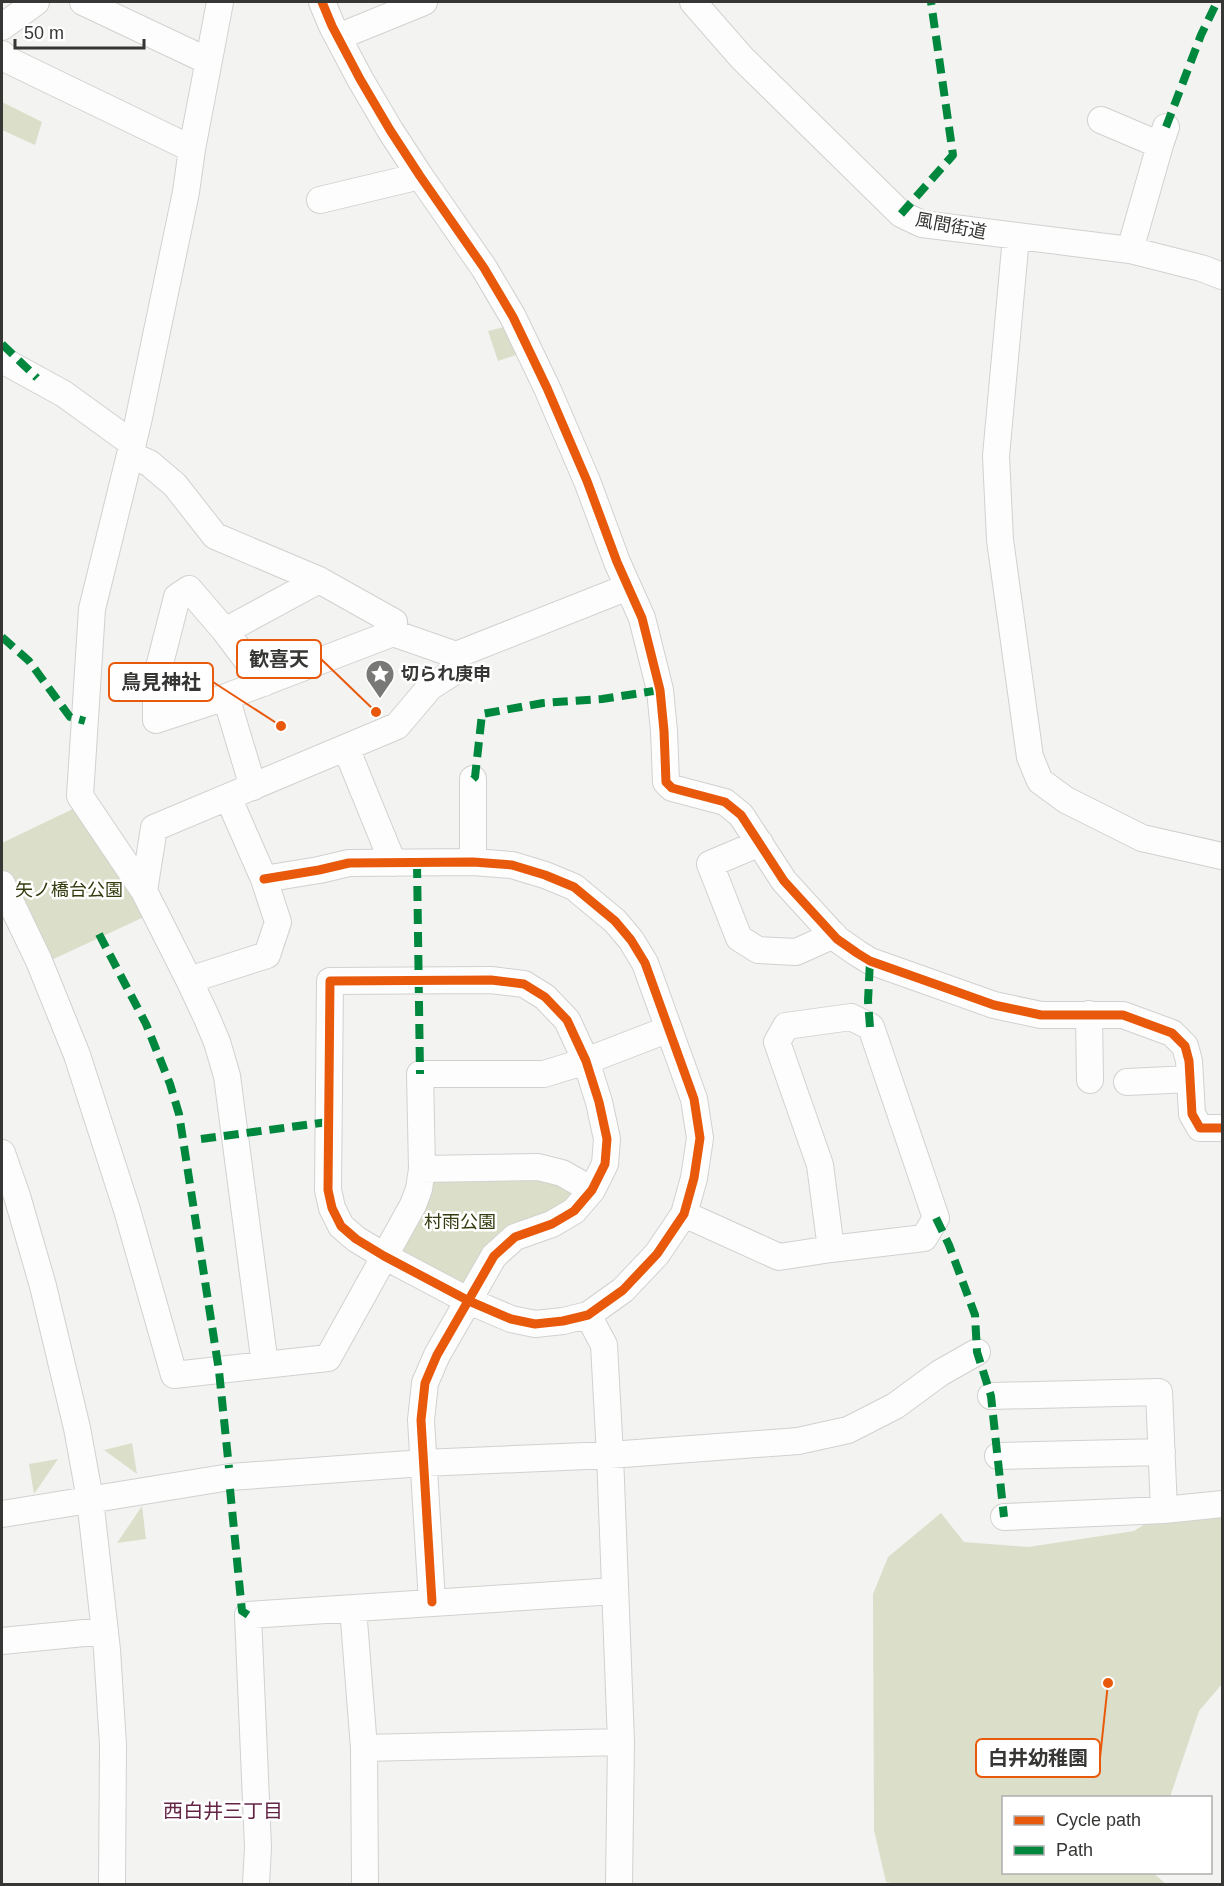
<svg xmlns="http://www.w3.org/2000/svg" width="1224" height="1886" font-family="Arial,'Noto Sans JP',sans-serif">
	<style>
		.green { fill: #dbdfc9 }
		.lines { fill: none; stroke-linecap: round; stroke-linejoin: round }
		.minor-casing { stroke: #d1d1cf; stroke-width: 28 }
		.minor { stroke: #fdfdfd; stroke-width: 26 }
		.quiet { stroke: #00873e; stroke-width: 8; stroke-dasharray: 15 8; stroke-linecap: butt }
		.cycleway-casing { stroke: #fff; stroke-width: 13 }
		.cycleway { stroke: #e8590c; stroke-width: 9 }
		.labels { text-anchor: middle; stroke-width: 5; stroke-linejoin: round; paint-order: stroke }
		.street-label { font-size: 18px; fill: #363635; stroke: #fff }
		.poi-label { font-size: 18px; font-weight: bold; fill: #363635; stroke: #fff; text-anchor: start }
		.park-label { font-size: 18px; fill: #353b0f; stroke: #fff }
		.neighbourhood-label { font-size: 20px; fill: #632446; stroke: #fff }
		.leader { fill: none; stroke: #e8590c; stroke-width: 2 }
		.callout-dot { fill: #e8590c; stroke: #fff; stroke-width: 2 }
		.callout { fill: #fff; stroke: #e8590c; stroke-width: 2 }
		.callout-label { font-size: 20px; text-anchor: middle; font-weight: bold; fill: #363635 }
	</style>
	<rect width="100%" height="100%" fill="#f3f3f1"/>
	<path class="green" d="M2,102L42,122L35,145L2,130Z
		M508,326L519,354L498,361L488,331Z
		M79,806L127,885L144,917L45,963L2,869V843Z
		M533,1174L572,1189L575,1205L471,1283L459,1288L403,1261L398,1246L425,1191L436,1176Z
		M132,1443L137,1474L104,1450Z
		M58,1459L34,1494L29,1464Z
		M1222,1493V1684L1199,1711L1170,1797L1004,1798V1872L1153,1873L1166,1884H897L886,1882L874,1830L873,1594L888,1557L941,1513L964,1542L1028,1547L1134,1531L1183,1500Z
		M142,1506L146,1539L117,1543Z"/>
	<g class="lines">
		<g class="minor-casing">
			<path id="minor" d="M83,2L208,61
				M220,2L192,149L186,192L138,422L92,609L80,796L144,891L189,980L206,1016L217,1042L227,1076L265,1365
				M322,2L332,26L360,79L390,130L420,176L484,268L513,317L547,388L587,481L617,562L642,618L660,690L664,731L666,782L672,788L725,802L741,815L784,881L837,939L857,953L870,961L994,1005L1041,1015H1123L1172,1033L1185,1046L1189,1061L1192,1114L1200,1128H1222
				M693,2L742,58L901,214L922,224L1130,250L1201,268L1222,276
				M2,27L36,2
				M338,37L424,2
				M2,54L10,61L192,149
				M1101,120L1160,145
				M320,200L420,176
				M1016,237L996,456L1000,540L1030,757L1040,781L1066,800L1142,838L1222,856
				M1130,250L1160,145L1166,127
				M2,360L64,394L133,444
				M130,455L149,463L175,485L215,536L319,580L394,622L393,633
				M225,631L264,683
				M226,697L156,720V679L177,597L189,589L225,631L319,580
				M346,748L393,863
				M473,779V862
				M253,787L226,697L393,633L456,655L628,587
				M760,843L710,864L739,938L758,950L796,952L834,935
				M264,879L319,870L349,863L473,862L512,865L545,875L574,887L615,921L631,940L645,963L694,1099L700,1138L694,1178L684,1214L657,1254L623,1290L588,1315L563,1321L535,1324L511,1319L469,1301L384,1256L356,1239L341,1226L332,1208L328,1190L330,981L491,980L524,984L545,997L567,1020L586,1061L599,1102L607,1139L605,1164L592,1190L574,1211L552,1224L515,1237L494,1256L437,1355L425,1383L421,1420L432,1602
				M2,884L39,961L77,1055L127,1210L174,1375L328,1358L413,1205L419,1189L422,1169L420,1074H544L586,1061L669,1029
				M144,891L154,828L397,726L430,687L452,673L456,655
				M189,980L267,955L278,922L264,879L228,797
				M1089,1014L1090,1080
				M851,1017L871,1027L936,1218L924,1238L831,1249L820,1165L777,1042L786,1026Z
				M1127,1082L1190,1079
				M2,1153L17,1196L43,1286L77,1428L90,1499L107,1650L113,1745L112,1884
				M422,1169L538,1167L562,1173L592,1190
				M684,1214L779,1257L831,1249
				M588,1315L604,1345L610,1455L621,1742L619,1884
				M991,1396L1159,1392L1164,1510
				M998,1456L1162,1452
				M2,1514L230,1477L423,1463L610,1455L798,1441L848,1430L895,1406L940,1373L977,1352
				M1004,1517L1164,1510L1222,1504
				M353,1608L364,1748L365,1884
				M2,1641L105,1631
				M364,1748L621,1742
				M256,1884L258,1847L248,1615L615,1591"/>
		</g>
		<use href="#minor" class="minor"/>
		<path class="quiet" d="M1166,127L1201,35L1217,2
			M901,214L953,155L931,2
			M2,344L37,378
			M2,637L29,661L70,717L85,721
			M473,779L475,777L482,714L543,703L602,699L660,690
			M417,863L420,1074
			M99,934L146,1024L170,1084L179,1114L219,1371L229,1468
			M870,1027L868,1001L870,961
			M201,1139L328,1122
			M936,1218L949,1245L975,1315L977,1352L991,1396L1004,1517
			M230,1489L242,1611L248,1615"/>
		<g class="cycleway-casing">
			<path id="cycleway" d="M322,2L332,26L360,79L390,130L420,176L484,268L513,317L547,388L587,481L617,562L642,618L660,690L664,731L666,782L672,788L725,802L741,815L784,881L837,939L857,953L870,961L994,1005L1041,1015H1123L1172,1033L1185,1046L1189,1061L1192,1114L1200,1128H1222
				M264,879L319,870L349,863L473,862L512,865L545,875L574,887L615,921L631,940L645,963L694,1099L700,1138L694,1178L684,1214L657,1254L623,1290L588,1315L563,1321L535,1324L511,1319L469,1301L384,1256L356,1239L341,1226L332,1208L328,1190L330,981L491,980L524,984L545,997L567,1020L586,1061L599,1102L607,1139L605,1164L592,1190L574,1211L552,1224L515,1237L494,1256L437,1355L425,1383L421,1420L432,1602"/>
		</g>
		<use href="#cycleway" class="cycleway"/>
	</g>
	<defs>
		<g id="sight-pin" transform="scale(1.5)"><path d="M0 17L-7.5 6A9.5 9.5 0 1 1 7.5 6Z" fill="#787877" stroke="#fff"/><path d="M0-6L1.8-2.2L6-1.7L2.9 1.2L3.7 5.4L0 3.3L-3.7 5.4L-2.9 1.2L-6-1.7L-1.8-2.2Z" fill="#fff"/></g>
	</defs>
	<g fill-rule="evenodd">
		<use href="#sight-pin" x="380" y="674"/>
	</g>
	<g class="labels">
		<g class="street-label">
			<text transform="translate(951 226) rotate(11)" y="6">風間街道</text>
		</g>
		<g class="poi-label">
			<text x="401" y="680">切られ庚申</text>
		</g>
		<g class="park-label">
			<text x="69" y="896">矢ノ橋台公園</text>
			<text x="460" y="1228">村雨公園</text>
		</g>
		<g class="neighbourhood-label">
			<text x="223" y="1818">西白井三丁目</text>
		</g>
	</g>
	<path class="leader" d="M376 712L321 659M281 726L213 682M1108 1683L1100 1758"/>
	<g class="callout-dot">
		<circle cx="376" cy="712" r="6"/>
		<circle cx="281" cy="726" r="6"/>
		<circle cx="1108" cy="1683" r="6"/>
	</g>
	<g class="callout">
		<rect x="237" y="640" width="84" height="38" rx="6"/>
		<rect x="109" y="663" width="104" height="38" rx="6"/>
		<rect x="976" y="1739" width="124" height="38" rx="6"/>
	</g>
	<g class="callout-label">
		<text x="279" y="666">歓喜天</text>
		<text x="161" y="689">鳥見神社</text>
		<text x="1038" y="1765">白井幼稚園</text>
	</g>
	<rect width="1224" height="1886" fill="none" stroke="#363635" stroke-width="6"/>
	<rect x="1002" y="1796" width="210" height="78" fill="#ffffff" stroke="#afafae" stroke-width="1.5"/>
	<rect x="1014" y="1816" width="30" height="9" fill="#e8590c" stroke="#afafae" stroke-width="1.5"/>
	<text x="1056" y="1826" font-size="18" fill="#363635">Cycle path</text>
	<rect x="1014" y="1846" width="30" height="9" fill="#00873e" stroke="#afafae" stroke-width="1.5"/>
	<text x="1056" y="1856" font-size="18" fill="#363635">Path</text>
	<path d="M15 39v9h129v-9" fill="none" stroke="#363635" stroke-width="3"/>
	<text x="24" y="39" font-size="18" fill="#363635" stroke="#ffffff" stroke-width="4.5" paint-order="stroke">50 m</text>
</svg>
